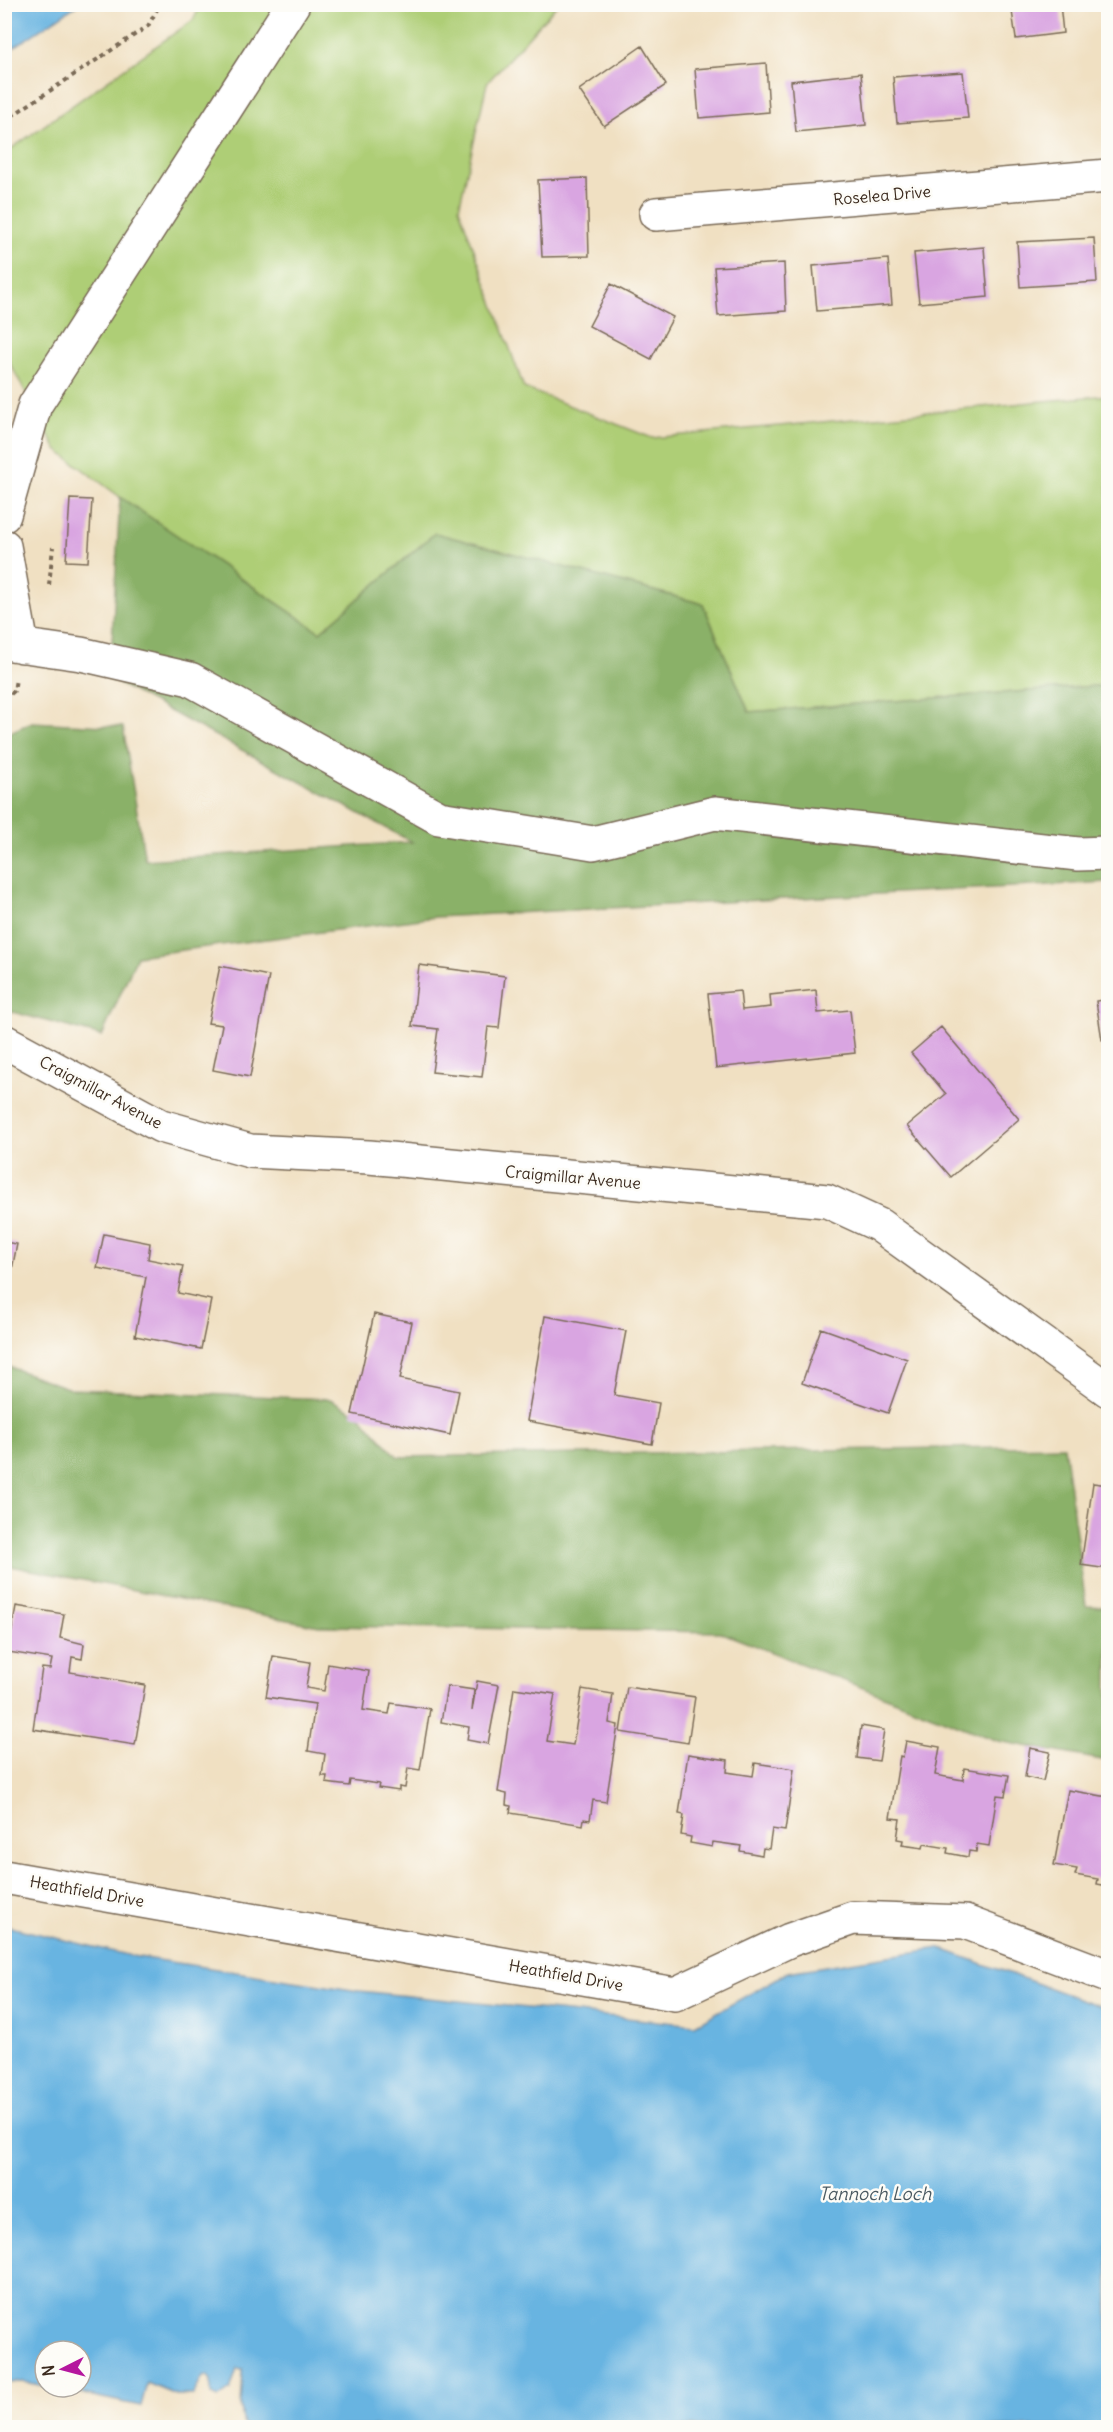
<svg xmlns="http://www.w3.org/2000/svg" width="1113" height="2432" font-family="Delius,sans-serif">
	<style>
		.green { fill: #aece76; stroke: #747c4a; stroke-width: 1.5 }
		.forest { fill: #8ab167; stroke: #626e42; stroke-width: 1.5 }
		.water { fill: #68b4e1; stroke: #526f80; stroke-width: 1.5 }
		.building { fill: #d9a5e1 }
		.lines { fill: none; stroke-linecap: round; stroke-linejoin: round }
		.minor-casing { stroke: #7a6a57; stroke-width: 36 }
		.path { stroke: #7a6a57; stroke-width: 4; stroke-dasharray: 4.5 4.5; stroke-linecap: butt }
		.minor { stroke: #fff; stroke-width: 33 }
		.labels { text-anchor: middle; stroke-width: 5; stroke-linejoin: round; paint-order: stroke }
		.street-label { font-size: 16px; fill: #3b2a1e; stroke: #fdfcf7 }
		.water-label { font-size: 18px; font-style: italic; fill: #4b5a62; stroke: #fdfcf7 }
	</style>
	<rect width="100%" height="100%" fill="#fdfcf7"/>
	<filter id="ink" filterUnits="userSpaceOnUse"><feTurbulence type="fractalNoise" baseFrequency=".0167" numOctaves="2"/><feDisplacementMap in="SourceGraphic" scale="12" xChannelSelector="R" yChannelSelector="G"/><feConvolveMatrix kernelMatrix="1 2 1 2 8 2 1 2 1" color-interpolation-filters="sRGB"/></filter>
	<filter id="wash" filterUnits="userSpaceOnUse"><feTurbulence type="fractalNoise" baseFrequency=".008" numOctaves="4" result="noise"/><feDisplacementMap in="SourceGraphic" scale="24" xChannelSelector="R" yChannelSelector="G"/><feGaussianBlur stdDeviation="1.35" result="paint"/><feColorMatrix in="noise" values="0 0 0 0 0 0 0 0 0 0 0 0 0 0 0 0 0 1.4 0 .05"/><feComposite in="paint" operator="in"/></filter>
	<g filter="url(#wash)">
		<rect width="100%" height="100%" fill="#f0e0c2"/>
		<path class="green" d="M201,5H557L487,83L459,208L524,388L652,438L1108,395V685L749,712L703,604L435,533L320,632L120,497L57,450L5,354L4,154L193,20Z"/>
		<path class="forest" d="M120,497L320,632L435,533L703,604L749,712L1108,685V882L436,917L137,956L102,1036L5,1010L4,735L32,722L123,727L145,860L412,842L110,679Z
			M4,1365L70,1389L330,1399L358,1414L398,1457L1064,1446L1086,1606L1108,1607V1761L998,1741L720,1632L319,1626L5,1565Z"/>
		<path class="water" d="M5,4H77V5L5,53Z
			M10,1927L132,1956L359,1991L695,2025L788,1972L939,1948L1108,2009V2427H244L241,2406L243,2370L237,2369L230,2390L219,2398L211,2395V2380L207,2375L203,2377L193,2395H176L147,2383L141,2406L50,2387H81V2351H45V2386L24,2382L5,2383L4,1928Z"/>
		<g id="blocks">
			<path class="building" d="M1011,4H1060L1063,33L1016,39Z
				M642,46L666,85L604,126L579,90Z
				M766,63L769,112L699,118L695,69Z
				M963,72L968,118L897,123L893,77Z
				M861,73L866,125L796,132L791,81Z
				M587,178L589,256L542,257L538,180Z
				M1094,238L1097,282L1020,287L1017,242Z
				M984,247L988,297L919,303L914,253Z
				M888,259L892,305L817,311L813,266Z
				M784,263L786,311L718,316L714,267Z
				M611,284L673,317L651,359L589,326Z
				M70,499L92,500L88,562L66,561Z
				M419,965L505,976L499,1028L488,1027L482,1077L432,1072L438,1029L412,1026Z
				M220,966L269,976L250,1077L213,1070L222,1025L208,1023Z
				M816,990L818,1013L850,1010L855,1053L716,1068L708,994L740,991L742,1010L771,1007L770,995Z
				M1108,999V1039L1102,1040L1096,1001Z
				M941,1027L1019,1119L951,1177L907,1126L946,1094L911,1053Z
				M104,1234L150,1243L148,1259L183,1266L178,1293L211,1300L201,1349L135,1336L146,1277L97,1268Z
				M4,1242L17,1244L7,1295H4Z
				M374,1314L412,1322L400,1379L459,1391L450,1435L352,1414Z
				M545,1316L626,1331L614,1395L659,1403L652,1444L527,1421Z
				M821,1328L907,1359L888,1413L802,1383Z
				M1093,1483L1108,1485V1569L1081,1565Z
				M16,1606L64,1614L60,1638L84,1644L82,1659L72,1657L70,1672L145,1685L135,1745L33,1729L42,1668L50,1669L52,1659L8,1652Z
				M273,1656L310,1662L306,1688L324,1691L328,1664L369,1671L363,1710L389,1714L391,1703L430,1709L420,1770L408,1768L405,1788L399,1787V1791L378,1788L379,1784L350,1780L349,1786L326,1783L327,1776H322L325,1754L308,1751L315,1704L266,1697Z
				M477,1681L499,1685L488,1744L467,1740L469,1727L441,1722L447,1686L474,1690L472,1711Z
				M627,1687L695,1697L688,1743L620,1732Z
				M514,1688L555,1694L547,1741L573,1745L582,1689L613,1694L609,1723L618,1725L606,1802L593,1800L590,1820L584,1819L583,1825L510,1813L511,1806L506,1805L507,1794L498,1792Z
				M861,1726L884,1730L879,1761L857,1758Z
				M906,1741L940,1747L935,1775L963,1780L964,1768L1009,1775L1005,1796L997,1795L989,1846L977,1844L976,1852L969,1851L968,1857L947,1853L948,1848L924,1844L923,1848L902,1845L903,1840L897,1839L900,1819L890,1818L900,1756L903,1757Z
				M1030,1748L1050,1752L1043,1781L1025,1777Z
				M688,1754L728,1760L727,1772L753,1776L755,1763L794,1769L785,1831L772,1829L769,1849L763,1848L762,1855L740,1851L741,1846L713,1842L712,1847L690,1843L691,1837L681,1835L684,1815L679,1814Z
				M1068,1790L1108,1797V1886L1097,1884L1098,1879L1075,1875L1077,1869L1054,1865Z"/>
		</g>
	</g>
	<g filter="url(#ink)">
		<use href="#blocks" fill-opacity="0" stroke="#7a6a57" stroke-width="1.5"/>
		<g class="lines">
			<g class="minor-casing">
				<path id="minor" d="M656,214L1108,176
					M4,515L35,405L293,4
					M4,546L22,646
					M4,643L81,654L190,679L439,818L593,843L715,813L1078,854L1108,853
					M4,1041L161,1126L250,1151L369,1157L827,1201L879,1225L1108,1390
					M4,1877L675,1994L790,1940L853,1918L965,1922L1108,1976"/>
			</g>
			<path class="path" d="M4,121L148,26L160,4
				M49,585L53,547
				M4,700L14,691L16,679"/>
			<use href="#minor" class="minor"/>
		</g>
	</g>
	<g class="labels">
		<g class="street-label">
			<text transform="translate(882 195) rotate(-5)" y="6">Roselea Drive</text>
			<text transform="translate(101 1092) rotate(28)" y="6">Craigmillar Avenue</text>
			<text transform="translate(573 1177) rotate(5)" y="6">Craigmillar Avenue</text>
			<text transform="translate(87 1891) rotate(10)" y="6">Heathfield Drive</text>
			<text transform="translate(566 1975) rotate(10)" y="6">Heathfield Drive</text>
		</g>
		<g class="water-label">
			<text x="875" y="2200">Tannoch Loch</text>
		</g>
	</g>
	<rect width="1113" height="2432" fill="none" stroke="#fdfcf7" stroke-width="24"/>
	<g transform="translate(63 2369) rotate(264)"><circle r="28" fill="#fdfcf7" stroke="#afa8a0" stroke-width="1.5"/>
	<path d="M0-4.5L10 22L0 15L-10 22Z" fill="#b5179e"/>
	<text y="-9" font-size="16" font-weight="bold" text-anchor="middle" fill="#3b2a1e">N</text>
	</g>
</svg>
